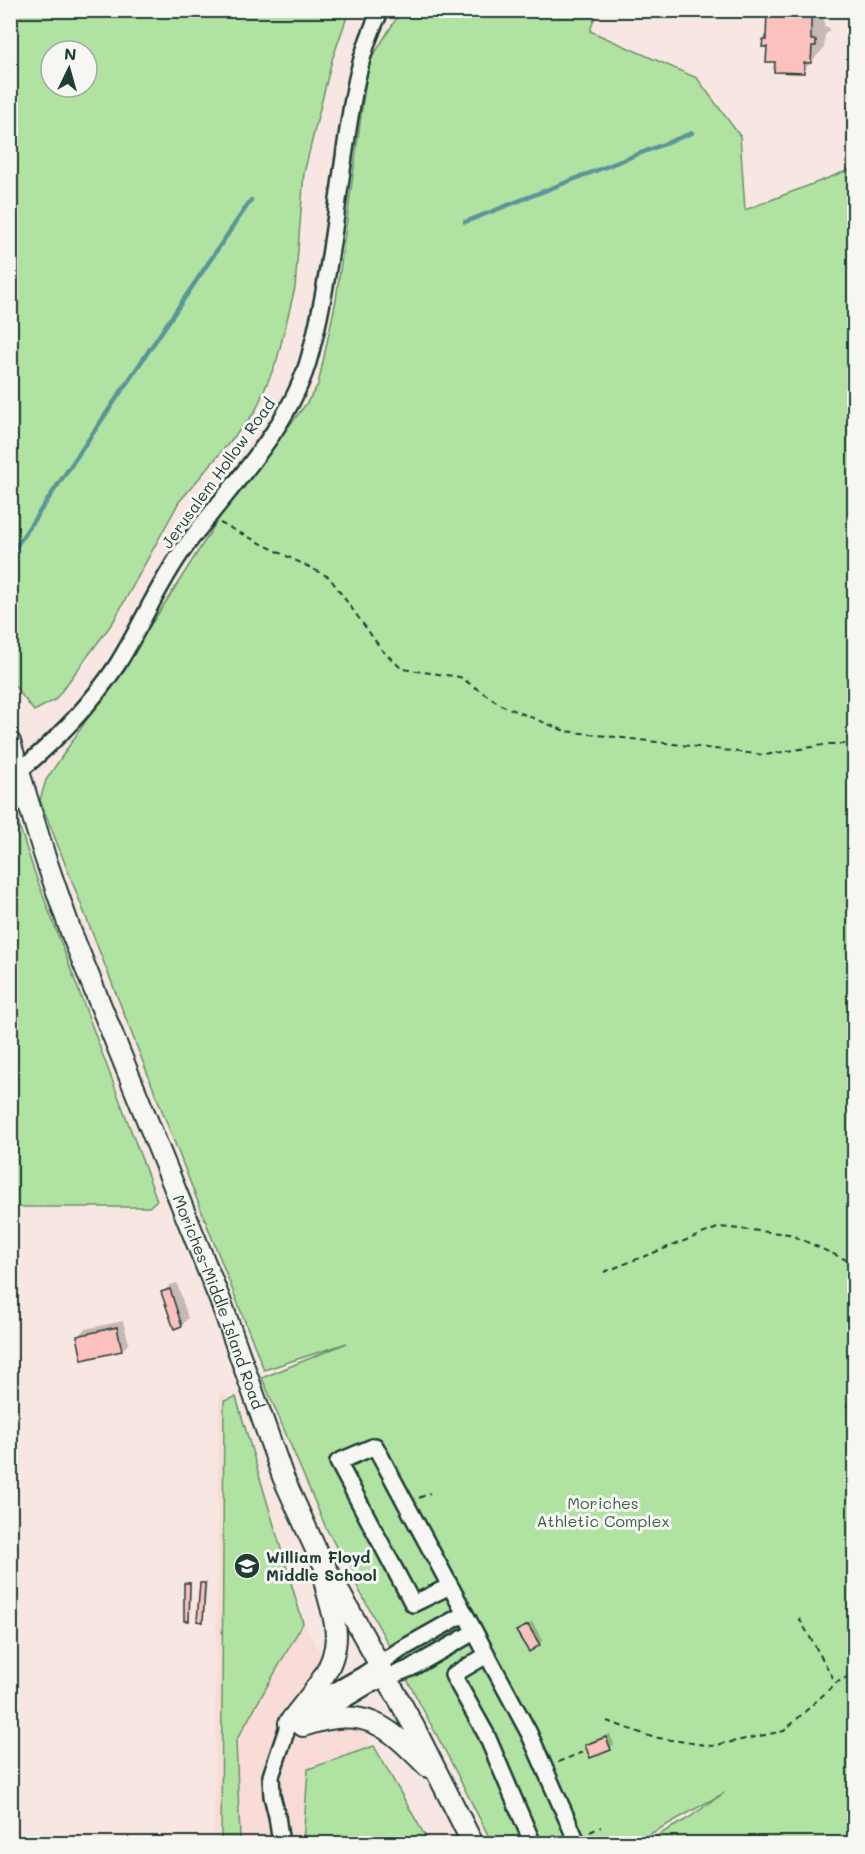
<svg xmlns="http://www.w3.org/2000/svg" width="865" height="1854" font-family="Mali,sans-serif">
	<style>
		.built { fill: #f9dbd7 }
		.green { fill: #b0e2a2; stroke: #68906b; stroke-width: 1.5; fill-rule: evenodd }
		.shadow { fill: #0003 }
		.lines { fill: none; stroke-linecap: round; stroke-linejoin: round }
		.stream { stroke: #5a9698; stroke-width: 4.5 }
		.building { fill: #fcc0bd; stroke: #1f3d34; stroke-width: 1.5 }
		.minor-casing { stroke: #1f3d34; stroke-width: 20 }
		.major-casing { stroke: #1f3d34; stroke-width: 24 }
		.path { stroke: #1f3d34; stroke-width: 2; stroke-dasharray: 6 4.5; stroke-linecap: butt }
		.minor { stroke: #f6f6f2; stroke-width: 15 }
		.major { stroke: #f6f6f2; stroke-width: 20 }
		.labels { text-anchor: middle; stroke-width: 6; stroke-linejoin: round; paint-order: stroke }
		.street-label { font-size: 16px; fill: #1f3d34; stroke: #f6f6f2 }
		.park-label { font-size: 16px; fill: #3c5e4a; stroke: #f6f6f2 }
		.poi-label { font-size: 16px; font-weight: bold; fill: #1f3d34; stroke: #f6f6f2; text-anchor: start }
	</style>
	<rect width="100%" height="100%" fill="#f8e6e2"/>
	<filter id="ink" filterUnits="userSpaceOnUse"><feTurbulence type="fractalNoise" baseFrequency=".0167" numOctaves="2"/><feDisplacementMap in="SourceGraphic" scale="12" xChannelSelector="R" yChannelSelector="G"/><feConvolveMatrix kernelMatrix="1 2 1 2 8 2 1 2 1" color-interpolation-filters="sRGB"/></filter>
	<g filter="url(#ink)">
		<path class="built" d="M219,1392L226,1394L249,1504L306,1627L425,1843L214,1844Z"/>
		<path class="green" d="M10,11H349L332,60L304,173L295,288L277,360L255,412L179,502L113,622L55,700L34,711L10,680ZM51,51H87V87H51Z
			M401,11H597L590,31L697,78L740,136L745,210L854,168V1843H644L687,1819L724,1793L634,1843H492L450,1760L326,1528L262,1378L347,1343L264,1370L40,800L46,780L160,611L223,512L306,404L318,385L336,300L368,64Z
			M11,801L34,871L157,1200L149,1207H11Z
			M236,1397L303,1623L236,1741L240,1837L237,1843L217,1844L221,1839L224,1401Z
			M374,1746L429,1843H303L308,1769Z"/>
		<path class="shadow" d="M769,10H824V27H829V31L825,35L824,48L803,71L776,61L764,41L768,37Z
			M177,1283L188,1318L182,1325L175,1327L163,1292L170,1285Z
			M123,1321L129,1343L122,1350L78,1336L85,1329Z
			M188,1582H191L190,1618L189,1619L186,1583Z
			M203,1582H207L204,1618L203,1620L201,1584Z
			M532,1622L543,1640L539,1644L518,1632Z
			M610,1734L614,1744L610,1749L587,1745L591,1741Z"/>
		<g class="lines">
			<path class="stream" d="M465,222L692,133
				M15,548L251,200"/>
		</g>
		<path class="building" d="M662,10H699L700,15L662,17Z
			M767,10H815L811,11V40H816V46H812L811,63H804V73L774,72L775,62H766L767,47H762L763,40H766Z
			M170,1289L182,1326L174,1329L161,1292Z
			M117,1327L122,1351L82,1360L77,1336Z
			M184,1583H190L189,1621H184Z
			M200,1583H205L203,1622L197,1621Z
			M528,1625L540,1645L529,1652L516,1631Z
			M606,1737L611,1750L590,1758L585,1745Z"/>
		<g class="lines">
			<g class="minor-casing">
				<path id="minor" d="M19,771C54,743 92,703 117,665C141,627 158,584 185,547C228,488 291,428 310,355C328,288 335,218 345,150C352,102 358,54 381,10
					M450,1586L413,1604L338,1462L375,1446L529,1733L578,1844
					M487,1655L453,1675L486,1734L533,1844
					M310,1720L369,1685L411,1668L474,1632
					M281,1844L277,1816L272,1796L271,1776L289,1723L315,1702L363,1675L400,1650L464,1614"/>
			</g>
			<g class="major-casing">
				<g id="major">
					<path id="s1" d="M10,742L45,857L71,932L222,1305L283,1477L317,1552L413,1725L473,1844"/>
					<path d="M289,1723C311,1693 342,1665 335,1625C333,1611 328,1597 325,1584"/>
					<path d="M303,1726C365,1705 386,1724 428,1767"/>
				</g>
			</g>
			<path class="path" d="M220,523L329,577L382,650L402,669L460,677L501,705L565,731L765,755L829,744H854
				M604,1272L720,1227L789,1234L851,1262L854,1265
				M846,1406L854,1402
				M419,1498L430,1493
				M799,1618L836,1683L854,1673
				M607,1721L652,1737L712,1746L784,1731L836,1683
				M558,1762L583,1752
				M590,1832L601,1827"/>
			<use href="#minor" class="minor"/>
			<use href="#major" class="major"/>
		</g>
	</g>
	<defs>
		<g id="school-disc" transform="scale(1.35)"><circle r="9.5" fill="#1f3d34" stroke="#f6f6f2"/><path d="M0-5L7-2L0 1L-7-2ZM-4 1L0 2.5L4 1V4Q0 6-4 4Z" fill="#fff"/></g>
	</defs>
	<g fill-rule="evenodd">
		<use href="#school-disc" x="247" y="1566"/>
	</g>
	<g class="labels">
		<g class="street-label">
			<text transform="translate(218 473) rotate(-54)" y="6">Jerusalem Hollow Road</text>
			<text dy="6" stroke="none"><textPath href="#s1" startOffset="598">Moriches-Middle Island Road</textPath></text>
		</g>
		<g class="park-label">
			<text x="603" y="1509">Moriches<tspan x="603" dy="18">Athletic Complex</tspan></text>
		</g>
		<g class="poi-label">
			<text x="266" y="1563">William Floyd<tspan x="266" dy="18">Middle School</tspan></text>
		</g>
	</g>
	<rect width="865" height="1854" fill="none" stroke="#f6f6f2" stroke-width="36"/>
	<rect x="18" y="18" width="829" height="1818" fill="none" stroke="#1f3d34" stroke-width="2" filter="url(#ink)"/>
	<g transform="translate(69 69) rotate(5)"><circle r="28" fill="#f6f6f2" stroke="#a0aca6" stroke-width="1.5"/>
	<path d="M0-4.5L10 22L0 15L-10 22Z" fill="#1f3d34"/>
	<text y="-9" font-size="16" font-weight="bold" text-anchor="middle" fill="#1f3d34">N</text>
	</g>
</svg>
